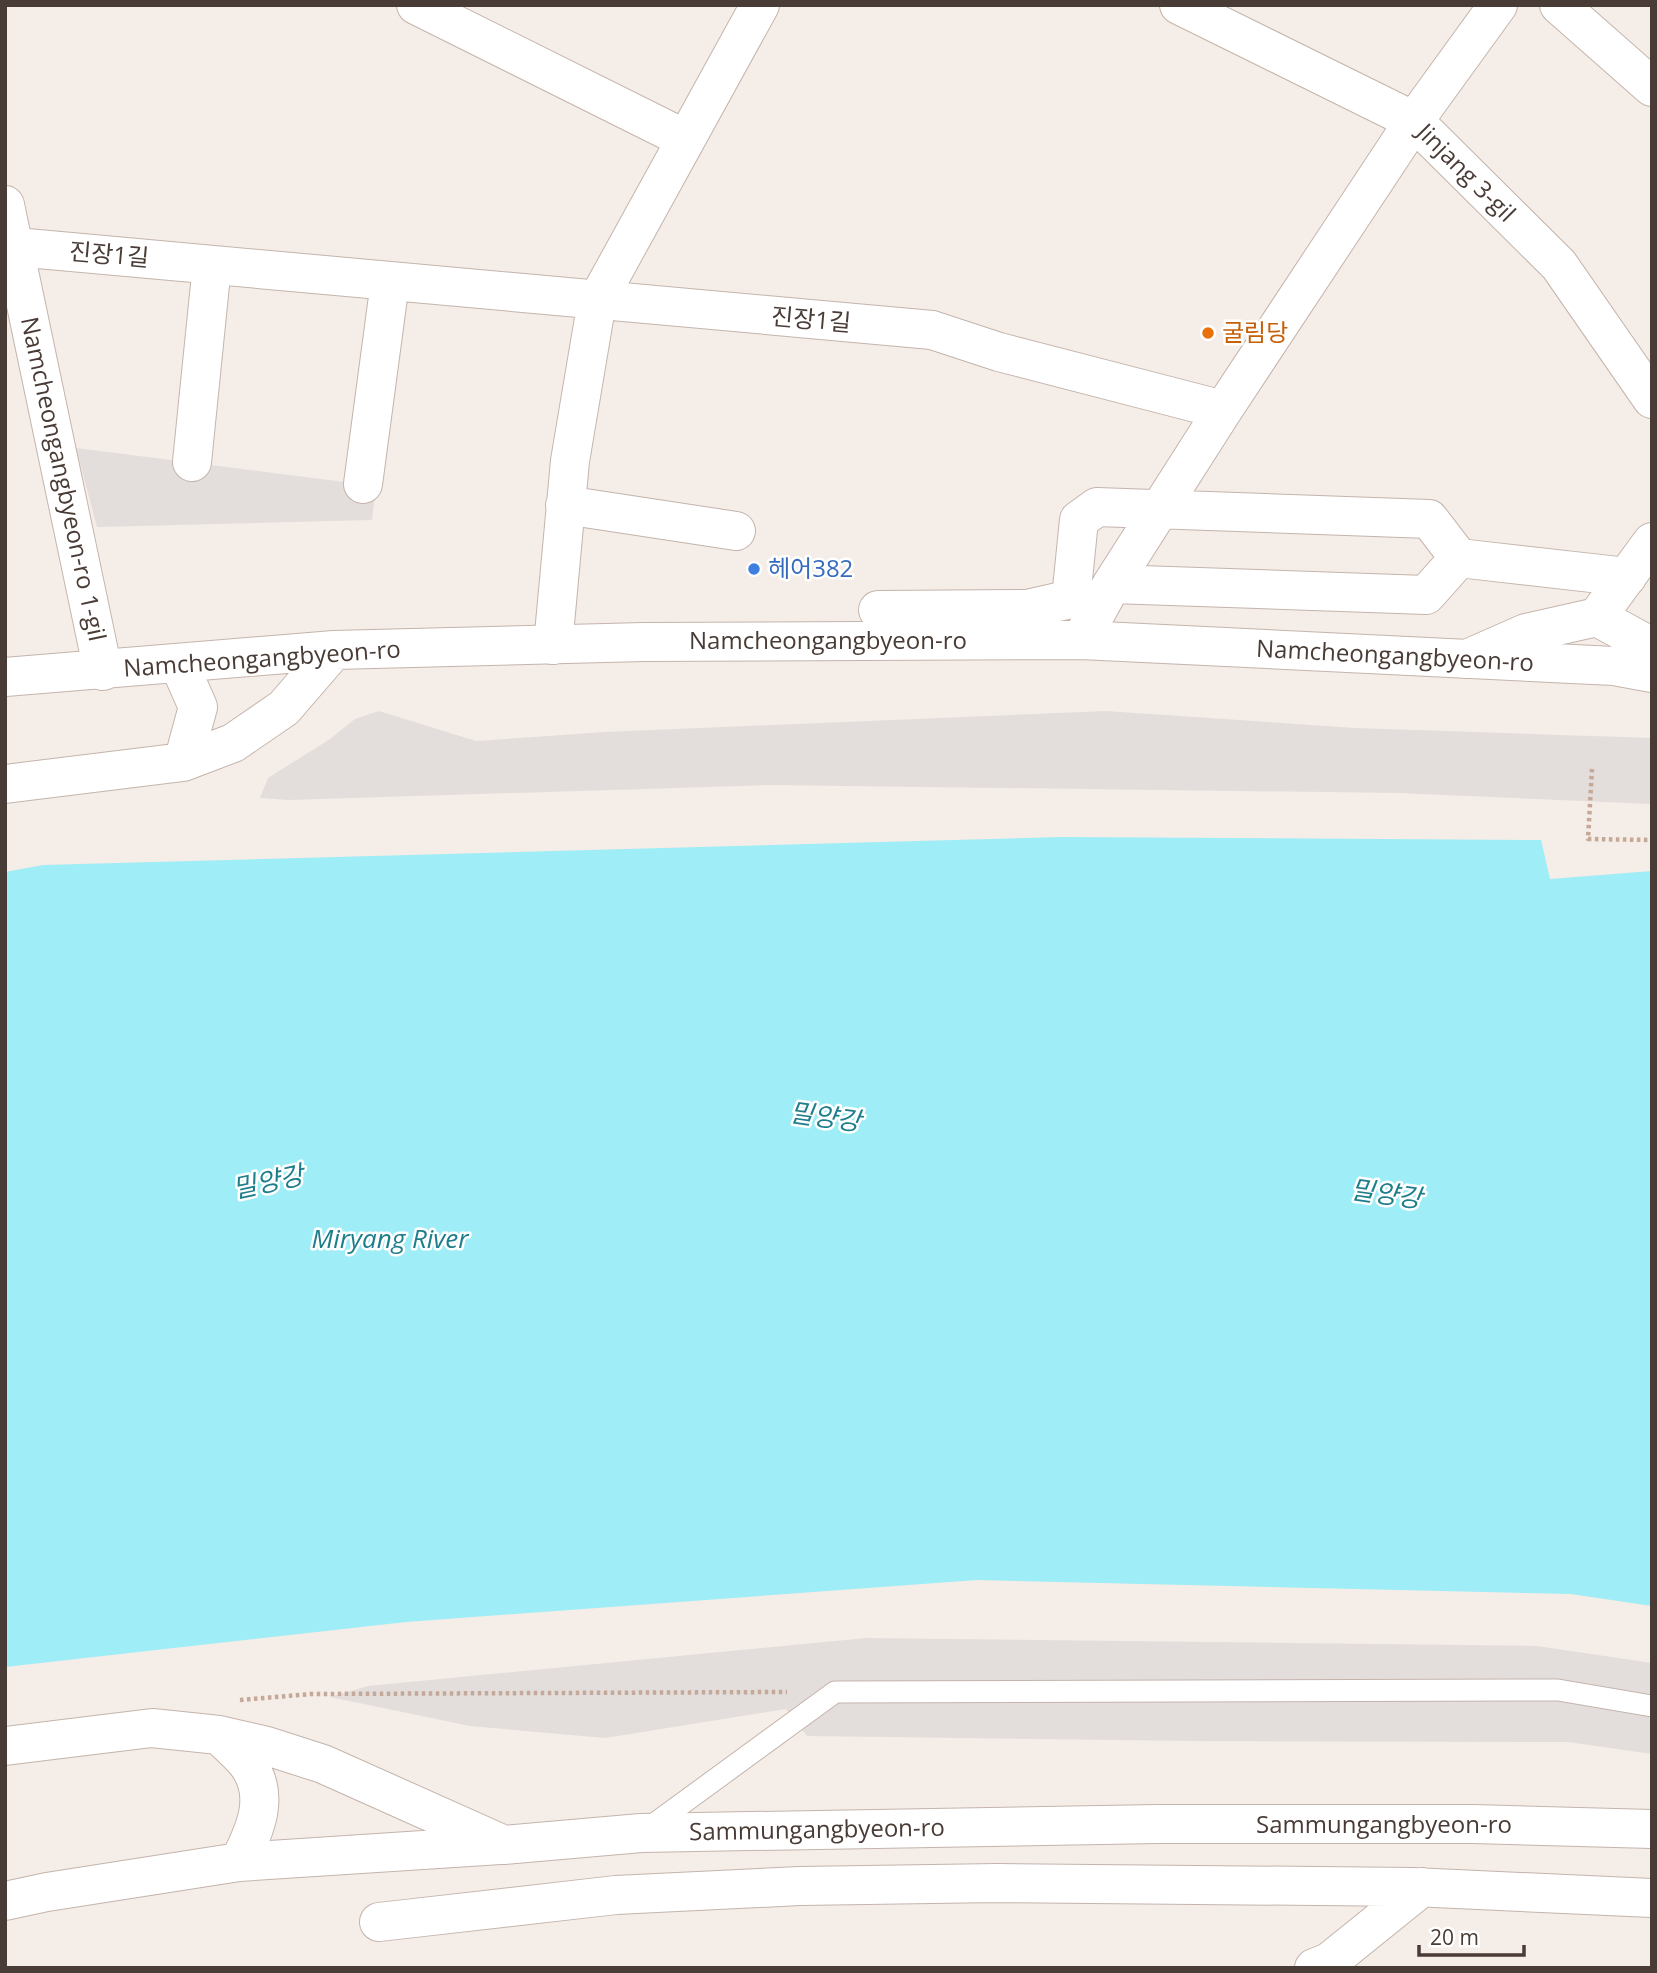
<svg xmlns="http://www.w3.org/2000/svg" width="1657" height="1973" font-family="'Open Sans','Noto Sans KR',sans-serif">
	<style>
		.parking { fill: #e3dedc }
		.water { fill: #9eedf7 }
		.lines { fill: none; stroke-linecap: round; stroke-linejoin: round }
		.service-casing { stroke: #c4b4ac; stroke-width: 23 }
		.minor-casing { stroke: #c4b4ac; stroke-width: 40 }
		.tertiary-casing { stroke: #c4b4ac; stroke-width: 40 }
		.path { stroke: #c5a898; stroke-width: 4.5; stroke-dasharray: 3.5 3.5; stroke-linecap: butt }
		.service { stroke: #fff; stroke-width: 21 }
		.minor { stroke: #fff; stroke-width: 38 }
		.tertiary { stroke: #fff; stroke-width: 38 }
		.food-dot { fill: #e8710a; stroke: #fff; stroke-width: 2.5 }
		.shop-dot { fill: #3f7fe0; stroke: #fff; stroke-width: 2.5 }
		.labels { text-anchor: middle; stroke-width: 5; stroke-linejoin: round; paint-order: stroke }
		.street-label { font-size: 24px; fill: #493b35; stroke: #fff }
		.food-label { font-size: 24px; fill: #c56008; stroke: #fff; text-anchor: start }
		.shop-label { font-size: 24px; fill: #366cbe; stroke: #fff; text-anchor: start }
		.water-label { font-size: 26px; font-style: italic; fill: #1e7e8b; stroke: #fff }
	</style>
	<rect width="100%" height="100%" fill="#f5ede7"/>
	<path class="parking" d="M76,448L376,486L372,520L97,527Z
		M379,711L476,741L605,732L1106,711L1355,728L1652,738V804L1399,793L771,785L288,800L260,798L268,778L330,739L355,719Z
		M866,1638L1537,1646L1652,1663V1754L1568,1742L1193,1741L807,1736L786,1709L605,1738L470,1726L330,1697L368,1686Z"/>
	<path class="water" d="M1061,837L1541,840L1550,879L1652,871V1606L1571,1594L977,1580L406,1622L5,1667V872L43,865Z"/>
	<g class="lines">
		<g class="service-casing">
			<path id="service" d="M646,1830L835,1692L1558,1690L1652,1706"/>
		</g>
		<g class="minor-casing">
			<path id="minor" d="M416,5L685,139
				M1179,5L1414,121L1559,265L1652,399
				M1559,5L1652,87
				M5,205L103,671
				M5,246L932,330L999,352L1223,410
				M192,462L212,265
				M363,484L390,282
				M565,505L736,531
				M1112,584L1426,595L1459,558
				M878,610L1027,609L1071,599L1079,520L1097,507L1429,519L1459,558L1627,577
				M1597,617L1652,647
				M1081,640L1112,584L1223,410L1414,121L1498,5
				M553,645L570,461L597,301L760,5
				M1467,659L1526,633L1597,617L1652,542
				M379,1922L616,1895L800,1886L998,1883L1413,1887L1652,1898
				M1314,1968L1329,1962L1422,1887"/>
		</g>
		<g class="tertiary-casing">
			<path id="tertiary" d="M179,664L198,707L183,762
				M5,677L334,650L644,642L1081,640L1614,666L1652,673
				M5,784L183,762L233,743L284,708L334,650
				M219,1735C228,1744 238,1752 246,1762C272,1794 255,1831 239,1862
				M5,1746L152,1728L219,1735L267,1746L323,1764L504,1845L641,1833L1158,1824H1473L1652,1829
				M5,1901L47,1892L239,1862L500,1845"/>
		</g>
		<path class="path" d="M1592,769L1588,839L1652,840
			M240,1700L311,1694L787,1692"/>
		<use href="#service" class="service"/>
		<use href="#minor" class="minor"/>
		<use href="#tertiary" class="tertiary"/>
	</g>
	<circle class="food-dot" cx="1208" cy="333" r="7"/>
	<circle class="shop-dot" cx="754" cy="569" r="7"/>
	<g class="labels">
		<g class="street-label">
			<text transform="translate(1466 173) rotate(45)" y="8">Jinjang 3-gil</text>
			<text transform="translate(109 255) rotate(5)" y="8">진장1길</text>
			<text transform="translate(811 320) rotate(5)" y="8">진장1길</text>
			<text transform="translate(63 479) rotate(78)" y="8">Namcheongangbyeon-ro 1-gil</text>
			<text x="828" y="649">Namcheongangbyeon-ro</text>
			<text transform="translate(1395 656) rotate(3)" y="8">Namcheongangbyeon-ro</text>
			<text transform="translate(262 659) rotate(-4)" y="8">Namcheongangbyeon-ro</text>
			<text x="1384" y="1833">Sammungangbyeon-ro</text>
			<text transform="translate(817 1830) rotate(-1)" y="8">Sammungangbyeon-ro</text>
		</g>
		<g class="food-label">
			<text x="1222" y="341">굴림당</text>
		</g>
		<g class="shop-label">
			<text x="768" y="577">헤어382</text>
		</g>
		<g class="water-label">
			<text transform="translate(825 1117) rotate(8)" y="9">밀양강</text>
			<text transform="translate(268 1182) rotate(-12)" y="9">밀양강</text>
			<text transform="translate(1386 1194) rotate(8)" y="9">밀양강</text>
			<text x="390" y="1248">Miryang River</text>
		</g>
	</g>
	<rect width="1657" height="1973" fill="none" stroke="#493b35" stroke-width="14"/>
	<path d="M1419 1945v10h105v-10" fill="none" stroke="#493b35" stroke-width="3.5"/>
	<text x="1430" y="1945" font-size="21" fill="#493b35" stroke="#ffffff" stroke-width="5" paint-order="stroke">20 m</text>
</svg>
